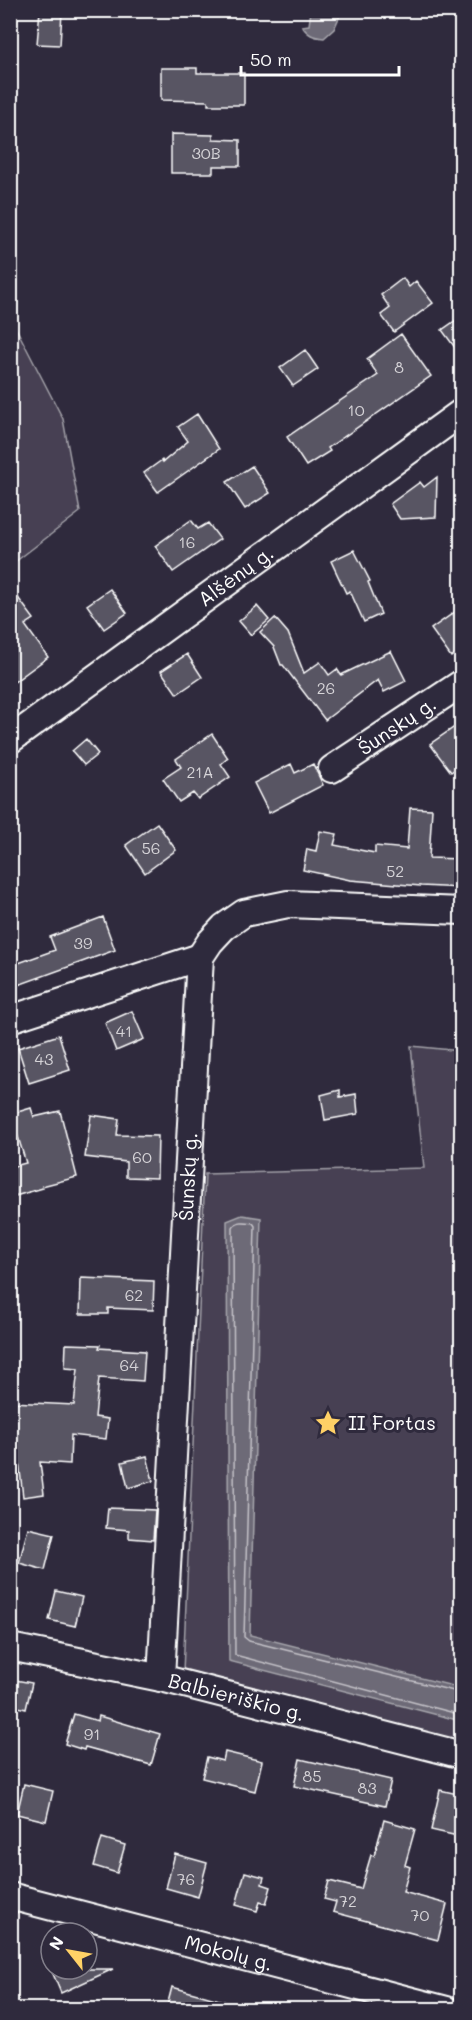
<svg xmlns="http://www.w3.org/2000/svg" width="472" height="2020" font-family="Mali,sans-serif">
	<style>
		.green { fill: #464152; stroke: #a2a0a8; stroke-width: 1.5 }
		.water { fill: #6d6a77; stroke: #a7a6ad; stroke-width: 1.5 }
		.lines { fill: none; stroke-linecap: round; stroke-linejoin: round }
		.shore { stroke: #c5c3c9; stroke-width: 1.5 }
		.building { fill: #595564; stroke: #fff; stroke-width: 1.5 }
		.street-casing { stroke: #fff; stroke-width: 30 }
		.street { stroke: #2f2a3d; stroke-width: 26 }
		.labels { text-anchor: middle; stroke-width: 6; stroke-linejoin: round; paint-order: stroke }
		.number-label { font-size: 16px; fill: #d6d4d8 }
		.street-label { font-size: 20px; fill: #fff; stroke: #2f2a3d }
		.poi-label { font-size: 20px; fill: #fff; stroke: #2f2a3d; text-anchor: start }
	</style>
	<rect width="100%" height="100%" fill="#2f2a3d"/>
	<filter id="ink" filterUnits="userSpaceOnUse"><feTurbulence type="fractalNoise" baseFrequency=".0167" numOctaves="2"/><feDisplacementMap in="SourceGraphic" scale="12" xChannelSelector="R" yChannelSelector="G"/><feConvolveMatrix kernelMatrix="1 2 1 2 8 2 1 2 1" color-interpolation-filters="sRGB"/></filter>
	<g filter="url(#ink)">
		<path class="green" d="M16,328L63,419L80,512L11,565L10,333Z
			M411,1046L461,1051V1743L183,1672L205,1174L424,1168Z"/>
		<path class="water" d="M311,11L318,13L322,11H342L334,29L324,38C313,37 308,35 302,26L309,25Z
			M242,1215L261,1218L250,1635L461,1688V1721L229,1661L227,1221Z"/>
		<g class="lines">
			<path class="shore" d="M462,1693L249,1641L244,1637L255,1226L253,1223C246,1222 237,1220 233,1227L235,1655L462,1715"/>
		</g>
		<path class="building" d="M40,10L62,12L60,45L37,44Z
			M161,68H197V73H244V105H208V101L161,100Z
			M171,134L213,135V139L240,140V166H213V173H171Z
			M403,278L409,287L416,281L433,303L394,332L381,315L390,308L381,295Z
			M462,316V357L442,330Z
			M401,334L431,376L328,448L330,451L306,466L287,437L378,375L367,359Z
			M305,350L318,369L293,386L280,368Z
			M197,414L219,449L158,492L144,473L162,460L163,462L188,441L178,427Z
			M252,466L270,493L245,509L227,482Z
			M437,477L436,517L400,519L390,504L420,482L424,487Z
			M191,520L198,529L208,523L220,539L173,572L155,546Z
			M354,550L370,581L368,582L381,614L364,622L350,591L346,593L331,561Z
			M10,587L34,619L25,625L48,657L10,685Z
			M110,589L127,613L104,629L87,605Z
			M257,606L269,620L251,635L239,621Z
			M462,607V649L451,657L431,629Z
			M275,618L288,633L304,673L320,662L329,675L337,669L341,675L391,651L406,681L384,692L378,680L325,720L283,665H281L274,647L260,632Z
			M187,654L202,677L177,694L161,671Z
			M462,722V764L451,772L430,744Z
			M212,734L228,758L221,764L230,777L198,799L193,793L179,802L163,779L181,767L176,759Z
			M86,739L98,754L84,765L72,751Z
			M291,764L295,773L313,764L323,785L269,813L254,783Z
			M410,808L432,809L429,858L462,859V888L421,886L350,880L303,870L307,849L316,851L320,831L337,834L334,845L375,853V846L407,849Z
			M157,823L176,850L145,873L126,845Z
			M103,917L115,950L10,988V966L55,950L50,937Z
			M132,1011L144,1039L116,1051L105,1023Z
			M59,1035L70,1070L29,1083L18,1048Z
			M340,1090V1097L356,1094L358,1114L325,1120L321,1095Z
			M31,1108L34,1117L60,1111L77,1177L42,1186L43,1188L15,1196L10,1181V1167L26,1163L11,1114Z
			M91,1115L119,1119L117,1135L158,1136L157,1178L126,1177V1162L85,1157Z
			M81,1278L154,1281L153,1310L108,1308V1314H80Z
			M66,1344L100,1345L99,1348L145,1351L143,1381L99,1378L95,1417L108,1419L106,1439L71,1435L70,1464L40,1462L44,1494L23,1497L17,1444H10L11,1402L74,1405L78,1369L65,1368Z
			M147,1456L153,1481L128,1488L122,1462Z
			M108,1508L155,1510L153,1540L129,1538V1530L106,1528Z
			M28,1528L54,1534L45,1570L19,1563Z
			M56,1591L82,1597L75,1626L49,1620Z
			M10,1679L32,1683L26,1709L10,1705Z
			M74,1714L98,1721L99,1716L160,1734L151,1765L85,1747L84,1750L65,1744Z
			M225,1752L262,1761L255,1791L202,1778L207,1757L223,1761Z
			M300,1759L391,1780L385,1806L294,1786Z
			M24,1784L53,1791L46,1821L17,1814Z
			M440,1790L462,1795V1837L431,1830Z
			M384,1820L415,1829L405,1865L410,1867L403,1892L447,1904L438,1940L333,1912L336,1902L324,1899L329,1881L361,1889L371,1855L374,1856Z
			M102,1838L125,1845L117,1873L94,1866Z
			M175,1854L207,1863L198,1897L166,1888Z
			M245,1872L264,1877L262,1884L271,1887L266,1904L260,1902L257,1911L236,1905Z
			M51,1969H113L61,1993Z
			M172,1987L234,2004L233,2010H166Z"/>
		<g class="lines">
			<g class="street-casing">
				<g id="street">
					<path id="s1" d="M10,740L462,412"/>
					<path id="s2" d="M332,769L462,683"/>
					<path d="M10,1019L200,957"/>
					<path id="s3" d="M10,1647L161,1678L462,1755"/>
					<path id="s4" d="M161,1678L200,957L210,942L224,927L244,913L288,904L462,911"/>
					<path id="s5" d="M10,1896L447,2010"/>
				</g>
			</g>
			<use href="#street" class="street"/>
		</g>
	</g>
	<defs>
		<g id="sight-bare" transform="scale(2.07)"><path d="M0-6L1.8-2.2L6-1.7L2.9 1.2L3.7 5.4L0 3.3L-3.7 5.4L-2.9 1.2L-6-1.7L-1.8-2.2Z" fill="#ffd166" stroke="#2f2a3d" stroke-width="2.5" paint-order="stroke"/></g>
	</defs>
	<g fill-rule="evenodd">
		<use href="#sight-bare" x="328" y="1423"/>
	</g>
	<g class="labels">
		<g class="number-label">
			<text x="206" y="159">30B</text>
			<text x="399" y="373">8</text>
			<text x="356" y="416">10</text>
			<text x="187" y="548">16</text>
			<text x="326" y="694">26</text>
			<text x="200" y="778">21A</text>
			<text x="151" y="854">56</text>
			<text x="395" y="877">52</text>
			<text x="83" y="949">39</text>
			<text x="124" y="1037">41</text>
			<text x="44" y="1065">43</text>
			<text x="142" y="1163">60</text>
			<text x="134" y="1301">62</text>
			<text x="129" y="1371">64</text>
			<text x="92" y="1740">91</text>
			<text x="312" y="1782">85</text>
			<text x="367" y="1794">83</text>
			<text x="186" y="1885">76</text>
			<text x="348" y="1907">72</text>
			<text x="420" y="1921">70</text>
		</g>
		<g class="street-label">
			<text dy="7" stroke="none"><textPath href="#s1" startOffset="279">Alšėnų g.</textPath></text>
			<text dy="7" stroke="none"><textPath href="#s2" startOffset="78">Šunskų g.</textPath></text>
			<text dy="7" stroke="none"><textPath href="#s4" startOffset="502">Šunskų g.</textPath></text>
			<text dy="7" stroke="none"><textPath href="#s3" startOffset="232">Balbieriškio g.</textPath></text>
			<text dy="7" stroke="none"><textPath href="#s5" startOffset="226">Mokolų g.</textPath></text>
		</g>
		<g class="poi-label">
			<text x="348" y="1430">II Fortas</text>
		</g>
	</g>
	<rect width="472" height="2020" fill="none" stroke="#2f2a3d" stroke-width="36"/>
	<rect x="18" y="18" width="436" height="1984" fill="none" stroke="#fff" stroke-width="2" filter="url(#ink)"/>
	<g transform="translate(69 1951) rotate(301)"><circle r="28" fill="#2f2a3d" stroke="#827f8b" stroke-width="1.5"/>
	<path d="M0-4.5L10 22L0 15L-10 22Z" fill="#ffd166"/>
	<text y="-9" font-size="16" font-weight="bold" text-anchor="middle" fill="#ffffff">N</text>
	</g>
	<path d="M241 66v9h158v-9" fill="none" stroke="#ffffff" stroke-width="3"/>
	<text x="250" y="66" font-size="18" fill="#ffffff" stroke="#2f2a3d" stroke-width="4.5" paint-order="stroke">50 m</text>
</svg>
